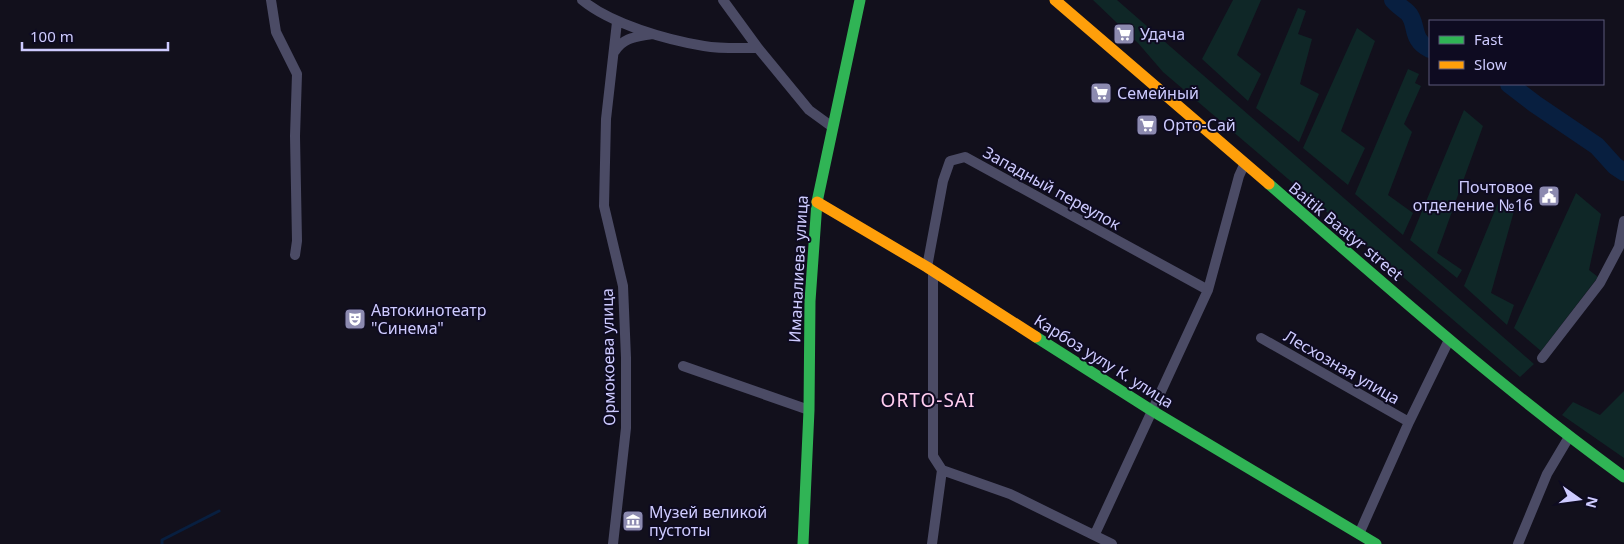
<svg xmlns="http://www.w3.org/2000/svg" width="1624" height="544" font-family="'Noto Sans',sans-serif">
	<style>
		.green { fill: #0f2727 }
		.lines { fill: none; stroke-linecap: round; stroke-linejoin: round }
		.stream { stroke: #081f40; stroke-width: 3 }
		.river { stroke: #081f40; stroke-width: 18 }
		.street { stroke: #4b4b65; stroke-width: 10 }
		.fast { stroke: #30b455; stroke-width: 11 }
		.slow { stroke: #ff9f0a; stroke-width: 11 }
		.labels { text-anchor: middle; stroke-width: 4; stroke-linejoin: round; paint-order: stroke }
		.poi-label { font-size: 16px; fill: #cecbff; stroke: #0e0b21; text-anchor: start }
		.street-label { font-size: 16px; fill: #cecbff; stroke: #0e0b21 }
		.quarter-label { font-size: 19px; letter-spacing: 1px; fill: #ffcdef; stroke: #0e0b21 }
	</style>
	<rect width="100%" height="100%" fill="#12101c"/>
	<path class="green" d="M1093,0H1117L1534,364L1520,377L1163,72L1138,43Z
		M1233,0H1261L1237,55L1261,74L1248,101L1202,59Z
		M1298,8L1306,11L1298,34L1312,39L1300,84L1319,94L1299,142L1256,108Z
		M1357,28L1375,41L1341,131L1365,148L1348,185L1303,148Z
		M1408,69L1419,74L1415,83L1421,86L1404,124L1412,132L1388,195L1413,213L1403,235L1355,194Z
		M1464,110L1483,126L1437,253L1462,270L1457,278L1410,240Z
		M1576,193L1601,214L1589,270L1598,277L1541,351L1514,328Z
		M1498,203L1514,211L1491,293L1514,305L1507,325L1464,286Z
		M1624,391V458L1562,415L1573,402L1600,415Z"/>
	<g class="lines">
		<path class="stream" d="M162,544V540L219,511"/>
		<path class="river" d="M1393,0C1398,6 1403,8 1408,13C1418,23 1410,40 1430,49
			M1509,84L1535,104L1597,146L1615,166L1624,172"/>
		<path class="street" d="M271,0L276,32L297,74L295,136L297,241L295,255
			M582,0C611,24 667,40 704,46C721,49 740,48 758,48L809,110L831,126
			M723,0L758,48
			M615,51C624,37 636,37 652,34
			M927,267L943,181L950,161L965,157L1208,290
			M933,272V456L942,470
			M1261,338L1409,422
			M1542,358L1600,283L1619,247L1624,221
			M683,366L809,410
			M942,470L1010,494L1112,544
			M1095,534L1208,290L1239,176L1244,165
			M1359,534L1409,422L1449,340
			M613,544L626,428V358L623,286L604,206L606,119L617,22
			M932,544L942,470
			M1518,544L1547,474L1569,437"/>
		<path class="fast" d="M1269,184C1385,285 1500,387 1624,477
			M1036,337L1151,410L1376,544
			M803,544L809,410L810,301L817,202L860,0"/>
		<path class="slow" d="M1055,0L1269,184
			M817,202L927,267L1036,337"/>
	</g>
	<defs>
		<g id="supermarket-square" transform="scale(1.125)"><rect x="-9" y="-9" width="18" height="18" rx="4" fill="#8c8ab0" stroke="#0e0b21"/><path d="M-6-5.5h2.5l.6 2H6L4.5 2H-2.5L-4.4-4H-6ZM-1.5 3.2a1.3 1.3 0 1 0 .1 0ZM3 3.2a1.3 1.3 0 1 0 .1 0Z" fill="#fff"/></g>
		<g id="civic-square" transform="scale(1.125)"><rect x="-9" y="-9" width="18" height="18" rx="4" fill="#8c8ab0" stroke="#0e0b21"/><path d="M-.6-6.5H3V-4.5H.6V-3L4-1V1h2V6H-6V1h2V-1L-.6-3ZM-1.2 2.5V6h2.4V2.5Z" fill="#fff"/></g>
		<g id="theatre-square" transform="scale(1.125)"><rect x="-9" y="-9" width="18" height="18" rx="4" fill="#8c8ab0" stroke="#0e0b21"/><path d="M-5-5.5Q0-4 5-5.5V0Q5 5 0 6Q-5 5-5 0ZM-3.3-2.5H-1v1.5H-3.3ZM1-2.5H3.3v1.5H1ZM-2.8 1Q0 5.5 2.8 1Z" fill="#fff"/></g>
		<g id="museum-square" transform="scale(1.125)"><rect x="-9" y="-9" width="18" height="18" rx="4" fill="#8c8ab0" stroke="#0e0b21"/><path d="M0-6L6-3V-2H-6V-3ZM-5-1h2V3h-2ZM-1-1h2V3h-2ZM3-1h2V3H3ZM-6 4H6V6H-6Z" fill="#fff"/></g>
	</defs>
	<g fill-rule="evenodd">
		<use href="#supermarket-square" x="1124" y="34"/>
		<use href="#supermarket-square" x="1101" y="93"/>
		<use href="#supermarket-square" x="1147" y="125"/>
		<use href="#civic-square" x="1549" y="196"/>
		<use href="#theatre-square" x="355" y="319"/>
		<use href="#museum-square" x="633" y="521"/>
	</g>
	<g class="labels">
		<g class="poi-label">
			<text x="1140" y="40">Удача</text>
			<text x="1117" y="99">Семейный</text>
			<text x="1163" y="131">Орто-Сай</text>
			<text x="1533" y="193" text-anchor="end">Почтовое<tspan x="1533" dy="18">отделение №16</tspan></text>
			<text x="371" y="316">Автокинотеатр<tspan x="371" dy="18">"Синема"</tspan></text>
			<text x="649" y="518">Музей великой<tspan x="649" dy="18">пустоты</tspan></text>
		</g>
		<g class="street-label">
			<text transform="translate(1052 188) rotate(29)" y="6">Западный переулок</text>
			<text transform="translate(1346 231) rotate(40)" y="6">Baitik Baatyr street</text>
			<text transform="translate(798 269) rotate(-87)" y="6">Иманалиева улица</text>
			<text transform="translate(608 357) rotate(-91)" y="6">Ормокоева улица</text>
			<text transform="translate(1104 361) rotate(32)" y="6">Карбоз уулу К. улица</text>
			<text transform="translate(1342 367) rotate(30)" y="6">Лесхозная улица</text>
		</g>
		<g class="quarter-label">
			<text x="928" y="407">ORTO-SAI</text>
		</g>
	</g>
	<rect x="1429" y="20" width="175" height="65" fill="#0e0b21" stroke="#5b587a"/>
	<rect x="1439" y="36" width="25" height="8" fill="#30b455" stroke="#5b587a"/>
	<text x="1474" y="45" font-size="15" fill="#cecbff">Fast</text>
	<rect x="1439" y="61" width="25" height="8" fill="#ff9f0a" stroke="#5b587a"/>
	<text x="1474" y="70" font-size="15" fill="#cecbff">Slow</text>
	<g transform="translate(1579 499) rotate(104)" stroke="#0e0b21" stroke-width="4" paint-order="stroke">
	<path d="M0-4L9 19L0 12L-9 19Z" fill="#cecbff"/>
	<text y="-8" font-size="14" font-weight="bold" text-anchor="middle" fill="#cecbff">N</text>
	</g>
	<path d="M22 42v8h146v-8" fill="none" stroke="#cecbff" stroke-width="2.5"/>
	<text x="30" y="42" font-size="15" fill="#cecbff" stroke="#0e0b21" stroke-width="4" paint-order="stroke">100 m</text>
</svg>
